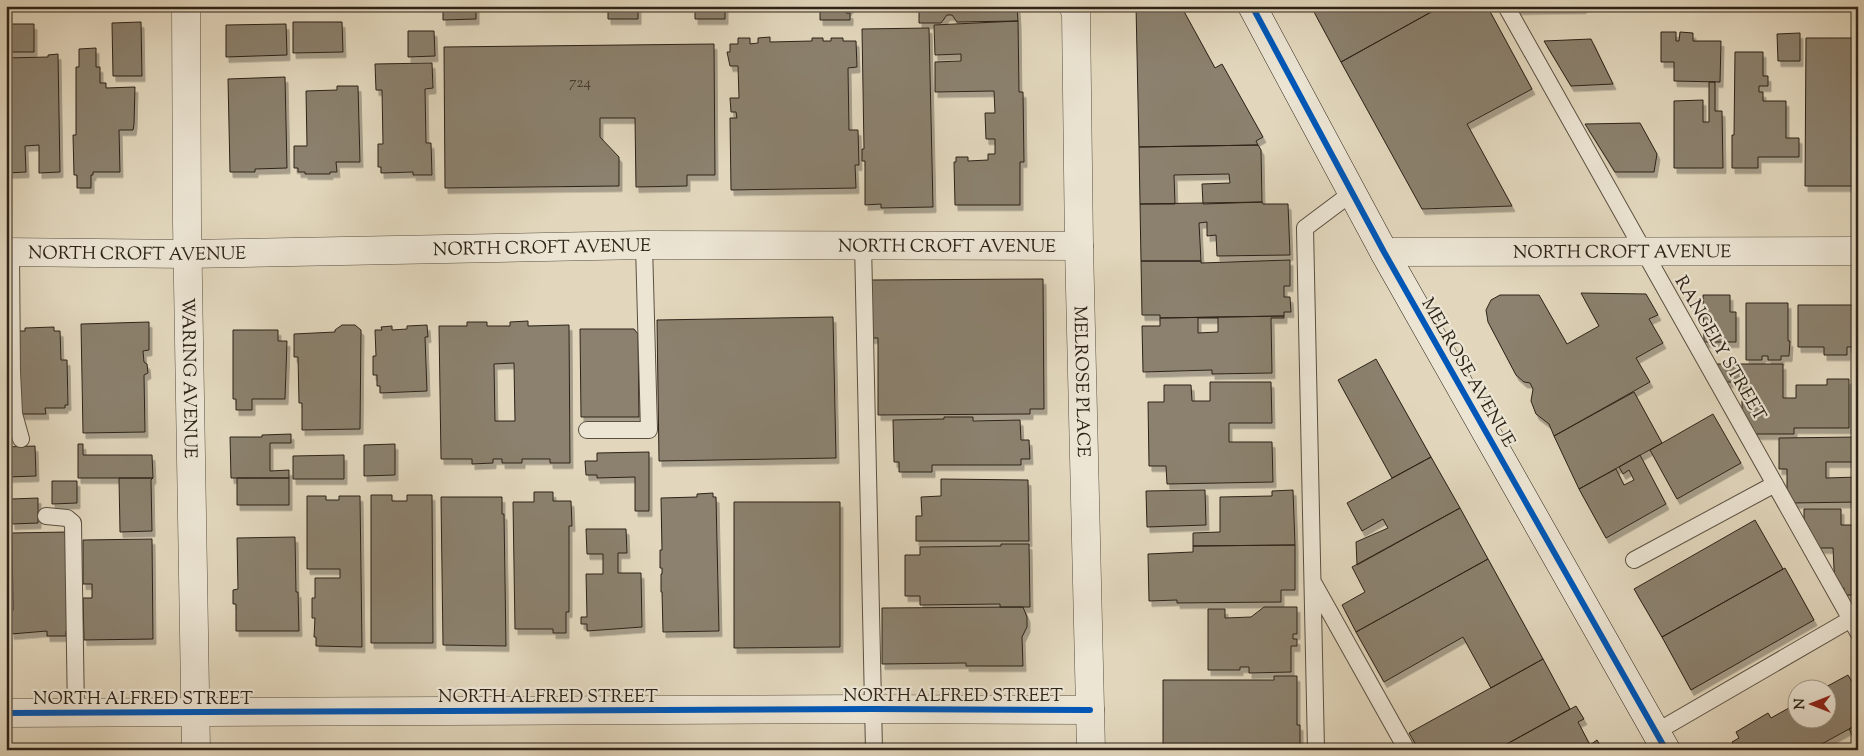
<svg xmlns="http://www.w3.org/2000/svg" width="1864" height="756" font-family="'Sorts Mill Goudy',serif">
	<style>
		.building { fill: #8b816e; stroke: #2d2318; fill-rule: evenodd; filter: url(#shadow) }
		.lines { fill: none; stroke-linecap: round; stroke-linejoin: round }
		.service-casing { stroke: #5a5041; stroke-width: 18 }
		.minor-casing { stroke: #5a5041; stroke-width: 29 }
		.secondary-casing { stroke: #2d2318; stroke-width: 29 }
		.service { stroke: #ece5d4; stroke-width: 16 }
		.minor { stroke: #ece5d4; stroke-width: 28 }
		.secondary { stroke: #ece5d4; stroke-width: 28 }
		.cycleway-casing { stroke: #ece5d4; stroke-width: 9 }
		.cycleway { stroke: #0057b8; stroke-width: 6 }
		.labels { text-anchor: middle; stroke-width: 4.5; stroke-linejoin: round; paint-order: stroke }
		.number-label { font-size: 15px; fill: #443a2e }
		.street-label { font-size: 18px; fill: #2d2318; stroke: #ece5d4 }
	</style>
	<defs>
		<filter id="shadow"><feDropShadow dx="3" dy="5.5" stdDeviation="0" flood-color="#0004"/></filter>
	</defs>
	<rect width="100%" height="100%" fill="#e2d7bd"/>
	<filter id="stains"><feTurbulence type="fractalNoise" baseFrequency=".004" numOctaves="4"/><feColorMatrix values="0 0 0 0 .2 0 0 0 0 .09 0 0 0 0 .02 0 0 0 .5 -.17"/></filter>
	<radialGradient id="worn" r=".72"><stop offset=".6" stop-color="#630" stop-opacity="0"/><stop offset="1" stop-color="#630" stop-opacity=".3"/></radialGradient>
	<path class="building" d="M443,6H476V19L443,20Z
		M608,6H638V19H608Z
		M695,6H725V19H695Z
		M820,6H851L846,13H850V20H820Z
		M919,6H1017L1018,21L957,22L952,15H947L941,23H919Z
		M1136,6H1181L1215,68L1222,64L1263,137L1256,141L1258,145L1139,147Z
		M1325,6H1442L1341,62L1314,12Z
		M1442,6H1487L1532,89L1467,124L1512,206L1422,209L1341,62Z
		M1516,6H1585L1583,8L1517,9Z
		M1018,21L1019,92H1023L1024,162H1020V205H955L954,162H956V157H968V161L988,160V154H995V139H986L985,113H995L994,91L935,92V62L961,61V54L935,55L934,25Z
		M141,22L142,76H113L112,23Z
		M293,22H342L343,52L293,53Z
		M6,24H34V52H6Z
		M286,24L287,55L226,57V25Z
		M929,28L933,207L881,208V204L865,205V161H862V149H864L862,29Z
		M408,31H434L435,56L408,57Z
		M1661,32H1676V41H1679L1680,32L1693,33V41H1721L1720,82L1674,81V62H1661Z
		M1800,33V61H1778L1777,34Z
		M770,37V42L812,41V38H823V41H831V38H843V41H856L857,67L848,68L849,130H858L859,165H855L856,188L731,190L730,118H737L736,112H731L730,98H739L738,66H730L727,52H730V44H738V38H750V44L758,43V38Z
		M1806,38H1858V186H1805Z
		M1591,39L1613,84L1571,86L1544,41Z
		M714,44L715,175H687V186L636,187L635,118H600V137L619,157V186L445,188L444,47Z
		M96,48V67H100V83H106V88L135,87L134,124L133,130H119L120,172H93V175H91V188H77V175H74L73,135H76V67H79V49Z
		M1735,52H1763V76H1768V86H1759V92H1763V101H1786V138H1799V157H1758V168H1732V135H1734Z
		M58,54L60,172L39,173V145L25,146L26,172L6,173V58L48,57V55Z
		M432,63L433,88L425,89L426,143H431L432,175H413V172L381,173V167H378V144H383L382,90H376L375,64Z
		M285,77L287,168L255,169V172H230L228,79Z
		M1709,82H1715V111H1722L1723,168H1674V101L1703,100V122H1709Z
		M337,86H358L360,162H336L337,172H330V174H305V172H298V168H294V146H307L306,91L337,90Z
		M1640,123L1657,154L1654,172H1615L1585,124Z
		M1258,145L1261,150L1262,202L1203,204L1202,184L1230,183L1229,174L1174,175L1175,204H1140L1139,147Z
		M1262,202L1263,204H1288L1290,255L1217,256L1216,235L1207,236V222L1199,223L1201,261H1141L1140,204Z
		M1290,260V286H1284V297H1290L1291,312H1284V316L1160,318V315H1142L1141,261H1201V263Z
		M1043,279L1044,409H1030V414L878,415V338H870V280Z
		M1581,293L1646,294L1658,315L1649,319L1663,343L1636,358L1650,382L1554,436L1549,424L1536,414L1531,401L1533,389L1530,383L1524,382L1516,375L1488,322L1486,310L1491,300L1500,295H1539L1567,344L1599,326Z
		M1703,295H1730V312H1736V342H1704Z
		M1746,303H1788V341H1790L1789,356H1781V360H1768V356H1762V360H1746Z
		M1798,305H1853V312L1858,314V331L1853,334V347H1847V355H1824V347H1798Z
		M1284,316V318H1271L1272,373L1212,374V370L1143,372L1142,326H1160V318ZM1198,318H1218V332L1198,333Z
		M833,317L836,458L659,461L657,320Z
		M528,321V326L569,325L570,463H550V459H522V463H502V459H493V463L472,464V459H441L439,326H467V322H487V326H510V322ZM514,363L515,421H495L494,364Z
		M149,322V350L143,351L144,362L147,364L148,373L144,375L145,432L83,433L81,324Z
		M342,325H355L361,330L360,429L302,430V403H299L298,357H294V334L335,332V330Z
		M427,325L428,337H425L427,391L380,393V386H377V375H373V356H376L375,330H382L381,327L392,326V330L407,329V326Z
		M54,327V331H60L61,360H67L68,405H65V408H45L46,414H22L20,411L19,331H25V328Z
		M580,329H634L638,334L639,417H581Z
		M233,330H278V341H287L285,399H252V410H236V399H233Z
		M1376,359L1431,457L1392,478L1338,380Z
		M1716,364H1783V398H1796V385H1827V379H1849V428H1794V434H1754L1742,412V382H1726Z
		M1210,382H1271L1272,423H1229V442H1272L1273,482L1167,484L1166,466H1149L1148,402H1164V385H1191L1192,401H1210Z
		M1634,392L1662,443L1579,489L1554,436Z
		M1713,414L1741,463L1677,499L1650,450Z
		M944,417H973V421L1020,420L1021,440H1029L1030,459H1021V465H932V472H899V462H894L893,420L944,419Z
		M291,434V443H270V471L289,470V478H231L230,437H262V435Z
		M1858,437V462H1826V478L1858,477V502L1791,503L1787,499V469H1779V438Z
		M78,444H83V455H152L153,478H78Z
		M395,444V475L364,476V445Z
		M35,446L36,476L7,477L6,447Z
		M649,452V511H635V477L597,478V475H586L585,461H597V453Z
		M344,455V479H293V456Z
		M1640,455L1666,504L1606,538L1579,489L1616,469L1624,485L1634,480L1629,470L1623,474L1619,467Z
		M1431,457L1460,508L1357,565L1356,542L1388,528L1383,519L1362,531L1347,503Z
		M119,478H153L151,480L152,531L120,532Z
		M237,478H289V505H237Z
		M941,479L1028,480L1029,541H916V516H922L921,497L941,496Z
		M52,481H77V503L52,504Z
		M1205,490L1206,525L1147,527L1146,491Z
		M1293,490L1295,545L1193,546V533L1220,532V497L1272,496V491Z
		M534,492H553V501H571L572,526H569V612H566V633H553V629H515L513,502H534Z
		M713,493V497H716L719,631L663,632L662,592H661V574H662V568H660V550H662L661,498L697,497V494Z
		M371,495H392V501H407V495H432L433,643H371Z
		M307,496H326V500H339V496H360L362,647L316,646V637H314L315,618H312V598H315V578H340V569H307Z
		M441,497H502V514H504L506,646L443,645Z
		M38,498V523L12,524L11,499Z
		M734,502H840V647L734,648Z
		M1460,508L1488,559L1356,632L1342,605L1365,592L1352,567Z
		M1804,509H1841V525H1858V595H1844V588H1835L1833,548H1816L1804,529Z
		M1755,520L1783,569L1662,637L1634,589Z
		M586,529H626L627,553H618V573H641L642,627L587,631V624H581V617H587L586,574H603V554H587Z
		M67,532L71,630L66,631V636H47V631L11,634V610H13L12,533Z
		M295,537L296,592H298L299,631H236V604H233V590L238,589L237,538Z
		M152,539L153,639L84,640L83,598H92V584H83V540Z
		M1001,544H1029L1030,607H1000V604L920,605V596H905V555H920V547L1001,546Z
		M1295,545V590H1281V602L1177,603V600L1149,601L1148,554L1193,552V546Z
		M1488,559L1543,659L1491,688L1463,637L1384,682L1356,632Z
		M1785,568L1814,620L1691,690L1662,637Z
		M1023,607L1027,617V627L1022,637L1023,666H966V663L882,664V608Z
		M1264,607H1297V634H1293V639H1297V646H1291V672L1249,673V667H1240V670H1208V609H1225V618L1251,617Z
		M1543,659L1570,709L1496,750H1419L1409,733Z
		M1848,675L1858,692V724L1811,750H1736L1732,742L1739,738L1736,732L1768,713L1771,718L1796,704V718H1826V688H1824Z
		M1274,676H1297V725H1300V747H1275V745H1163V680H1274Z
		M1576,706L1584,719L1578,722L1590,745L1597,740L1603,750H1496Z
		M1858,724V737L1854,739L1849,729Z
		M880,748H945V750H880Z"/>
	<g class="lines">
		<g class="service-casing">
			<path id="service" d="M1506,6L1858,632
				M863,244L874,750
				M11,252L12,372L14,414L21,439
				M587,430H649L644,245
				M46,516L67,518L73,523L76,713
				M1634,560L1775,484
				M1314,584L1407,750
				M1656,732L1851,619
				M1316,750L1305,228L1353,192"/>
		</g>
		<g class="minor-casing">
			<g id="minor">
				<path id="s1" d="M186,6L187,223L196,750"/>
				<path id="s2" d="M1073,6L1076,13L1079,246L1091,750"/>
				<path id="s3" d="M6,252L187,254L644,245L1079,246"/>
				<path id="s4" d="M1384,252L1858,251"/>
				<path d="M6,713L873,709L1090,710"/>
			</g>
		</g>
		<g class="secondary-casing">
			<path id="secondary" d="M1252,6L1384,252L1666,750"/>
		</g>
		<use href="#service" class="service"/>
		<use href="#minor" class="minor"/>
		<use href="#secondary" class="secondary"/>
		<g class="cycleway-casing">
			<path id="cycleway" d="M1252,6L1384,252L1666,750
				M6,713L873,709L1090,710"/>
		</g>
		<use href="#cycleway" class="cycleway"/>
	</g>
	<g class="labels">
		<g class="number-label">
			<text x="580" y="87">724</text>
		</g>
		<g class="street-label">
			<text dy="6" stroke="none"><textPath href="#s3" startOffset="941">NORTH CROFT AVENUE</textPath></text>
			<text dy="6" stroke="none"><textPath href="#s3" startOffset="536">NORTH CROFT AVENUE</textPath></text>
			<text dy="6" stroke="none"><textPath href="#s4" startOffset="238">NORTH CROFT AVENUE</textPath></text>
			<text dy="6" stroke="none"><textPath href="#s3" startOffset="131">NORTH CROFT AVENUE</textPath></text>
			<text transform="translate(1721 348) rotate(60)" y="6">RANGELY STREET</text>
			<text transform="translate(1469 372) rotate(60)" y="6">MELROSE AVENUE</text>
			<text dy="6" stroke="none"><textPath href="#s1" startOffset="372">WARING AVENUE</textPath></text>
			<text dy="6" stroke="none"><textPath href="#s2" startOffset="376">MELROSE PLACE</textPath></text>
			<text x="953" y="701">NORTH ALFRED STREET</text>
			<text x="548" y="702">NORTH ALFRED STREET</text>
			<text x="143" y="704">NORTH ALFRED STREET</text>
		</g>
	</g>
	<rect width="1864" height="756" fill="none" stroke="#e2d7bd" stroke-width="25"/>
	<rect x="8" y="8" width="1849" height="741" fill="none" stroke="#2d2318" stroke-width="2.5"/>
	<rect x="12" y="12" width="1839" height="731" fill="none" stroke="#2d2318"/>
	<g transform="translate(1812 704) rotate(270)"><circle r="24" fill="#ece5d4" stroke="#a09789"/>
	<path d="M0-4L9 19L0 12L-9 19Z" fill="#8f2418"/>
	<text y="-8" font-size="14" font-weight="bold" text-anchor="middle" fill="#2d2318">N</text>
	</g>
	<rect width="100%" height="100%" filter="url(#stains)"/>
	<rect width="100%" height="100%" fill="url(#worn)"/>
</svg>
